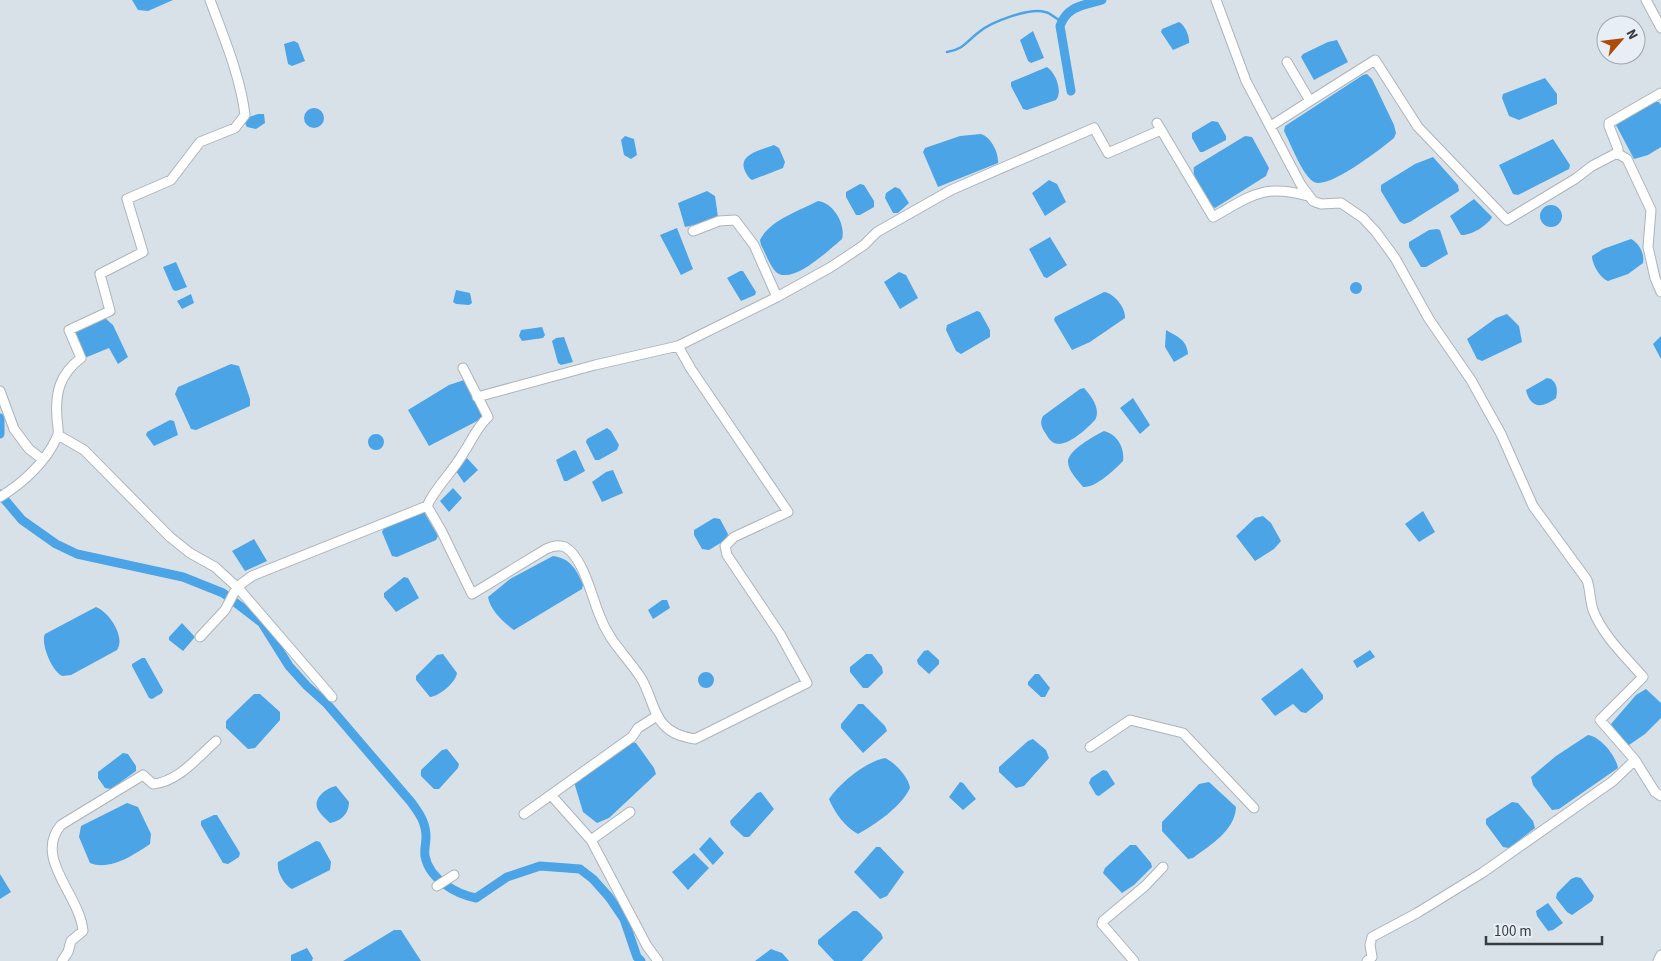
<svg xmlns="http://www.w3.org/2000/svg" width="1661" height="961" font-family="'Source Sans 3',sans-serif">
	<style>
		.water { fill: #4aa4e6 }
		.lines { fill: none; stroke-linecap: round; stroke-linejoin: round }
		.stream { stroke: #4aa4e6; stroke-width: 2.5 }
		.canal { stroke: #4aa4e6; stroke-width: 9 }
		.minor-casing { stroke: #acb4ba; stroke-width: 11 }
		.minor { stroke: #fff; stroke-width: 9 }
	</style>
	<rect width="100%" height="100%" fill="#d9e1e8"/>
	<path class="water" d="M132,0H173L148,11L138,10Z
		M1179,22C1185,25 1190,37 1189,43L1173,50L1161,32L1162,29Z
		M1033,31L1044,58L1031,63L1028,61L1020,40Z
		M1337,40L1348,62L1314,80L1301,57L1303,54L1328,42Z
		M294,41L298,43L305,61L292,66L288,64L284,44Z
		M1047,67C1056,73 1063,92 1056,100L1027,110L1023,109L1011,86V82Z
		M1367,74L1372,79L1394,125L1396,133L1394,138C1382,148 1328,190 1314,182C1302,175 1291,144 1284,131L1285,126L1363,75Z
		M1545,78L1557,94V104L1519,120L1509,116L1502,98L1503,94Z
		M1654,102H1659L1661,105V147L1648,155L1634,159L1616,125Z
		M304 118a10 10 0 1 1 20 0a10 10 0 1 1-20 0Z
		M258,114H264L265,123L256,129L247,127L245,123L246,118Z
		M1212,121L1218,122L1226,136V140L1203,152H1200L1192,138V133Z
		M981,134C991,137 999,153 998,163L938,187L923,152L925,148L960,136Z
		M625,136L634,139L637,155L631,159L624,155L621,140Z
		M1245,136L1252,137L1269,168L1266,176L1215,208C1206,202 1191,178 1194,167Z
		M1553,139L1570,165L1569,169L1518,195L1513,194L1499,165Z
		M774,145L779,148L785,162L783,168L752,180C748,177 747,175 745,171C737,154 762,150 774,145Z
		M1433,157L1458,185L1459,191L1410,222L1404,224L1400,222L1381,191V185L1415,164Z
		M1049,180L1057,184L1066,202L1045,216L1032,193Z
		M860,184L864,185L874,201V207L860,215H856L846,197V192Z
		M895,187L900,189L909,203L898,213H893L885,198L886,193Z
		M707,191L715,196L718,217L713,221L685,227L678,203Z
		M1474,199L1492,217C1488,225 1471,236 1461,235L1450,216Z
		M818,201C834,203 846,225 842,239C830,249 792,286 776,272C770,266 765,252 761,245L760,240C770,220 799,211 818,201Z
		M1540 216a11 11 0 1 1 22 0a11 11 0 1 1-22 0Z
		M677,228L693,269L681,275L660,235Z
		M1437,229L1440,230L1448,254L1426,267H1421L1409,247V242L1429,230Z
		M1050,237L1067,265L1047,278L1044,277L1029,249Z
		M1631,239C1639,243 1645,254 1643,263L1628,274L1608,281C1600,278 1592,264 1592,256L1603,249Z
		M176,262L187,287L176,291L173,290L163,267Z
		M740,271H743L756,292L755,295L741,301L727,278Z
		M899,272L906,275L918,298L900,309L884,282Z
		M1350 288a6 6 0 1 1 12 0a6 6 0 1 1-12 0Z
		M456,290L470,293L472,303L469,305L456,304L453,302Z
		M1104,292C1114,293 1126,308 1125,318L1090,342L1072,350L1054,320L1055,317Z
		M191,294L194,303L182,309L177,301Z
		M977,311L980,312L990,330V337L961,354L956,351L946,330L947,325Z
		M1507,314L1519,326L1522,342L1482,361L1477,359L1467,339L1496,318Z
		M105,318L113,325L128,357L118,364L109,348L87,357L82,356L74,335L77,331Z
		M542,327L545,335L543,338L522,341L519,336L521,330Z
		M1166,330C1176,336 1187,339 1188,354L1174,362L1165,347Z
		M1661,336V359L1653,344Z
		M564,337L573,362L561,365L558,363L552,341L556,338Z
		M231,364L239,366L250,399V406L196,430L191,429L175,394L178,387Z
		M1547,378L1551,379C1557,383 1558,391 1556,398C1542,409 1530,408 1526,390Z
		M464,380L482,416L481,419L429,446L408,410L449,385Z
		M1084,388C1092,397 1101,409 1095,420C1087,428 1064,452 1051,441C1049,439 1046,434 1044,431C1041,426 1040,422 1043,416L1080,389Z
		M1133,398L1150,425L1140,434L1120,408Z
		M170,420L174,421L178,435L154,446L146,435L147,432Z
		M607,428L611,431L619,445L617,450L599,460H595L586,442L587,439Z
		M1104,431C1117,434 1125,448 1123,461C1114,470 1096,488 1083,487C1078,480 1068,471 1068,462C1067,451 1094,436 1104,431Z
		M368 442a8 8 0 1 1 16 0a8 8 0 1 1-16 0Z
		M574,450L576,451L585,471L567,481H564L556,460Z
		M467,458L478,470L464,483L456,471Z
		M613,470L623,493L602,502L592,482L606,472Z
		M453,488L462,498L449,512L440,501Z
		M1423,511L1435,532L1419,542L1405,524Z
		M424,512L438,536L436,540L397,557L392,556L382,532L384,528Z
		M1263,516L1271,523L1281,541L1274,549L1255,561L1236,536L1255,518Z
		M714,518L720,519L728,534L727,539L709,550L702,549L694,535V530Z
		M254,539L267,561L245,571L232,551Z
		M553,556C570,558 577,570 583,585L582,589L514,630C504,623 490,610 488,597L510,579Z
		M404,577L408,578L419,598L396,612L384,597V593Z
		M662,600H667L670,608L653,619L648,610Z
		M96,607C109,612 126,637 117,650L71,675C68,675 65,676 63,676C53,674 40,643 45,634Z
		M182,623L195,637L183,651L169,640V637Z
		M928,650L939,660V664L929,674L918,664L917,660L924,651Z
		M1370,650L1375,657L1357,668L1353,661Z
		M443,654L457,673C456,682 440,696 430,697L416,680V676L437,655Z
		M866,654H872L882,667L883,673L868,688H863L850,672V667Z
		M142,658H145L163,690L162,693L152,699L149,698L132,666V664Z
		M1302,668L1323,695V699L1306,713L1301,712L1293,704L1275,716L1261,699Z
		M698 680a8 8 0 1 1 16 0a8 8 0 1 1-16 0Z
		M1035,674H1039L1050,688L1045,697H1041L1028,685V682Z
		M1646,689L1661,703V718L1645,734L1629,745L1623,742L1611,724L1636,695Z
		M254,694H260L280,712V720L255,748L248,749L226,728V721Z
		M858,704H863L885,726L887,731L863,753L841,728V724Z
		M1588,735C1601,737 1616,756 1618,768L1559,809L1552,810L1533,785L1531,777L1556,756Z
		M1033,739L1046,750L1049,758L1024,786L1016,788L999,772V767L1028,741Z
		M630,742L636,743L654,768L656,774L609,818L597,823L583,812L574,782Z
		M447,749L459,764L458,768L439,789H434L421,776V770L442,750Z
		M123,753L128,754L136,766V771L111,789L105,788L98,778V772Z
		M885,758C894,762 909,777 910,788C901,807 876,824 858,834C846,828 834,812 829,799C840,783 865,762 885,758Z
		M1103,770L1107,771L1115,784L1099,796L1096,795L1089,783L1091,778Z
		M960,782L963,783L976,799L963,810L949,797Z
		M1209,782L1236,807C1235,831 1210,845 1193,858L1188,859L1162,831V822L1199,784Z
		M336,786L349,802C349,814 341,821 330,823C326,819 321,815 318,810C312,799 326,788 336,786Z
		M761,792L774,809L749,837H744L731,825L730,821L757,793Z
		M1512,802L1518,803L1533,821L1535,828L1509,848L1503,847L1486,824V819Z
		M127,803L138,807L151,834L150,844C134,855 110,871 90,863L79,837L81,826Z
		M214,815H217L240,853L239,857L228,864L223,863L201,825V821Z
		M710,837L724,853L713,865L699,849Z
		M316,841L320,842L331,862L330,870L292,889C284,885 276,871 278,862Z
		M1130,845H1136L1151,863L1152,867L1134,885L1122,893L1103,873L1105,868Z
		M876,847H880L904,872L887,896L880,899L854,872Z
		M694,853L709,868L688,890L672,872Z
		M0,874L11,892L0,899Z
		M1576,877L1581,878L1594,896L1592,901L1572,915L1567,912L1556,898L1557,893L1571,879Z
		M1548,903L1563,923L1553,930L1548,931L1537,916L1536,911Z
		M853,911H857L881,933L883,938L862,961H834L818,944V940Z
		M394,930H401L421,961H343Z
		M307,948L313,958L312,961H291V955Z
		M771,949L782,953L789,961H755Z"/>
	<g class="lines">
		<path class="stream" d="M947,52C963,50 967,41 979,32C991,22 1030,7 1045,12C1051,13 1056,19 1062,22"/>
		<path class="canal" d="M1071,91L1060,26C1067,6 1084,5 1102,0
			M0,418V434
			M0,494L22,520L56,544L77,554L183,577L223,593L262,623L289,666L307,686L327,704L411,802C419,813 426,822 426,837C426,843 424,850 425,856C429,879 456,894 476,898L507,877L540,866L580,869L593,879L609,897L624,919L637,957L641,961"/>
		<g class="minor-casing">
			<path id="minor" d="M1216,0L1246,81L1301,185L1313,201L1321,204L1341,203L1363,218L1376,232L1395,258L1429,319L1471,380L1501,434L1533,506L1587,580C1590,588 1590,601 1593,610C1603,636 1625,656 1643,677L1600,720L1635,760L1613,781L1482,873L1417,913L1372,937L1370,945L1372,957L1367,961
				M1646,0L1661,28
				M1310,101L1375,60L1418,127L1507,220L1575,179L1592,166L1617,153L1618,149L1609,126V123L1661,93
				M1157,123L1213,217C1251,196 1263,183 1308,196
				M1271,126L1310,101L1287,62
				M1617,153L1627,159L1651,210L1648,247L1655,278L1661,292
				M693,231L719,221L735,220L754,245L777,297
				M0,391L14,429L29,449L42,459
				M477,397L595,365L678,346L777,297L831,267L864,245L877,232L951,190L1094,128L1108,153L1161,130
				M58,435L84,450L170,537L190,553L215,567L239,589L332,697
				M0,497C23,483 46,462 57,437C60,432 57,424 57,418C55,392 60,374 81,358L69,330L110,311L100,274L143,252L127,199L171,180L200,142L235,128L245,115C240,75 224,38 210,0
				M427,506C436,486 453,472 464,452C472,440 477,427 488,417L463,368
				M200,637L225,610L237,587L252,576L427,506L441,530L472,594L546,549C552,546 558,544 565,547C583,557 592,597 599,614C609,642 626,655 641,678C650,692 653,714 664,725C672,734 683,737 695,739L807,683L780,634L727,555L725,546L734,537L788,512L691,369L678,346
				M1090,747L1130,720L1183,733L1254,808
				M1635,760L1655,792L1661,796
				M551,795L591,840
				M630,812L591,840L647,946L658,961
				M524,814L632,737L638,728L657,716
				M437,886L454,875
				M62,961L68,952L71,941L83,931C80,895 33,858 61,825L143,775L153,784C178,782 198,757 216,741
				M1134,961L1102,924L1103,921L1145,886L1163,867
				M1658,961L1661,955"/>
		</g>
		<use href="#minor" class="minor"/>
	</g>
	<g transform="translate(1621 40) rotate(62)"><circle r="24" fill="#e7eef5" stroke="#a1a7ac"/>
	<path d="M0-4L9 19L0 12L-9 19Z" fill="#ad4c07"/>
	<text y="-8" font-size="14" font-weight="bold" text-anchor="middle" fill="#393c3e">N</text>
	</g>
	<path d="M1486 936v8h116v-8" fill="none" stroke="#393c3e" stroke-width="2.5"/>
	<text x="1494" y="936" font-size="15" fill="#393c3e" stroke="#e7eef5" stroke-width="4" paint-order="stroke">100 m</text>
</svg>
